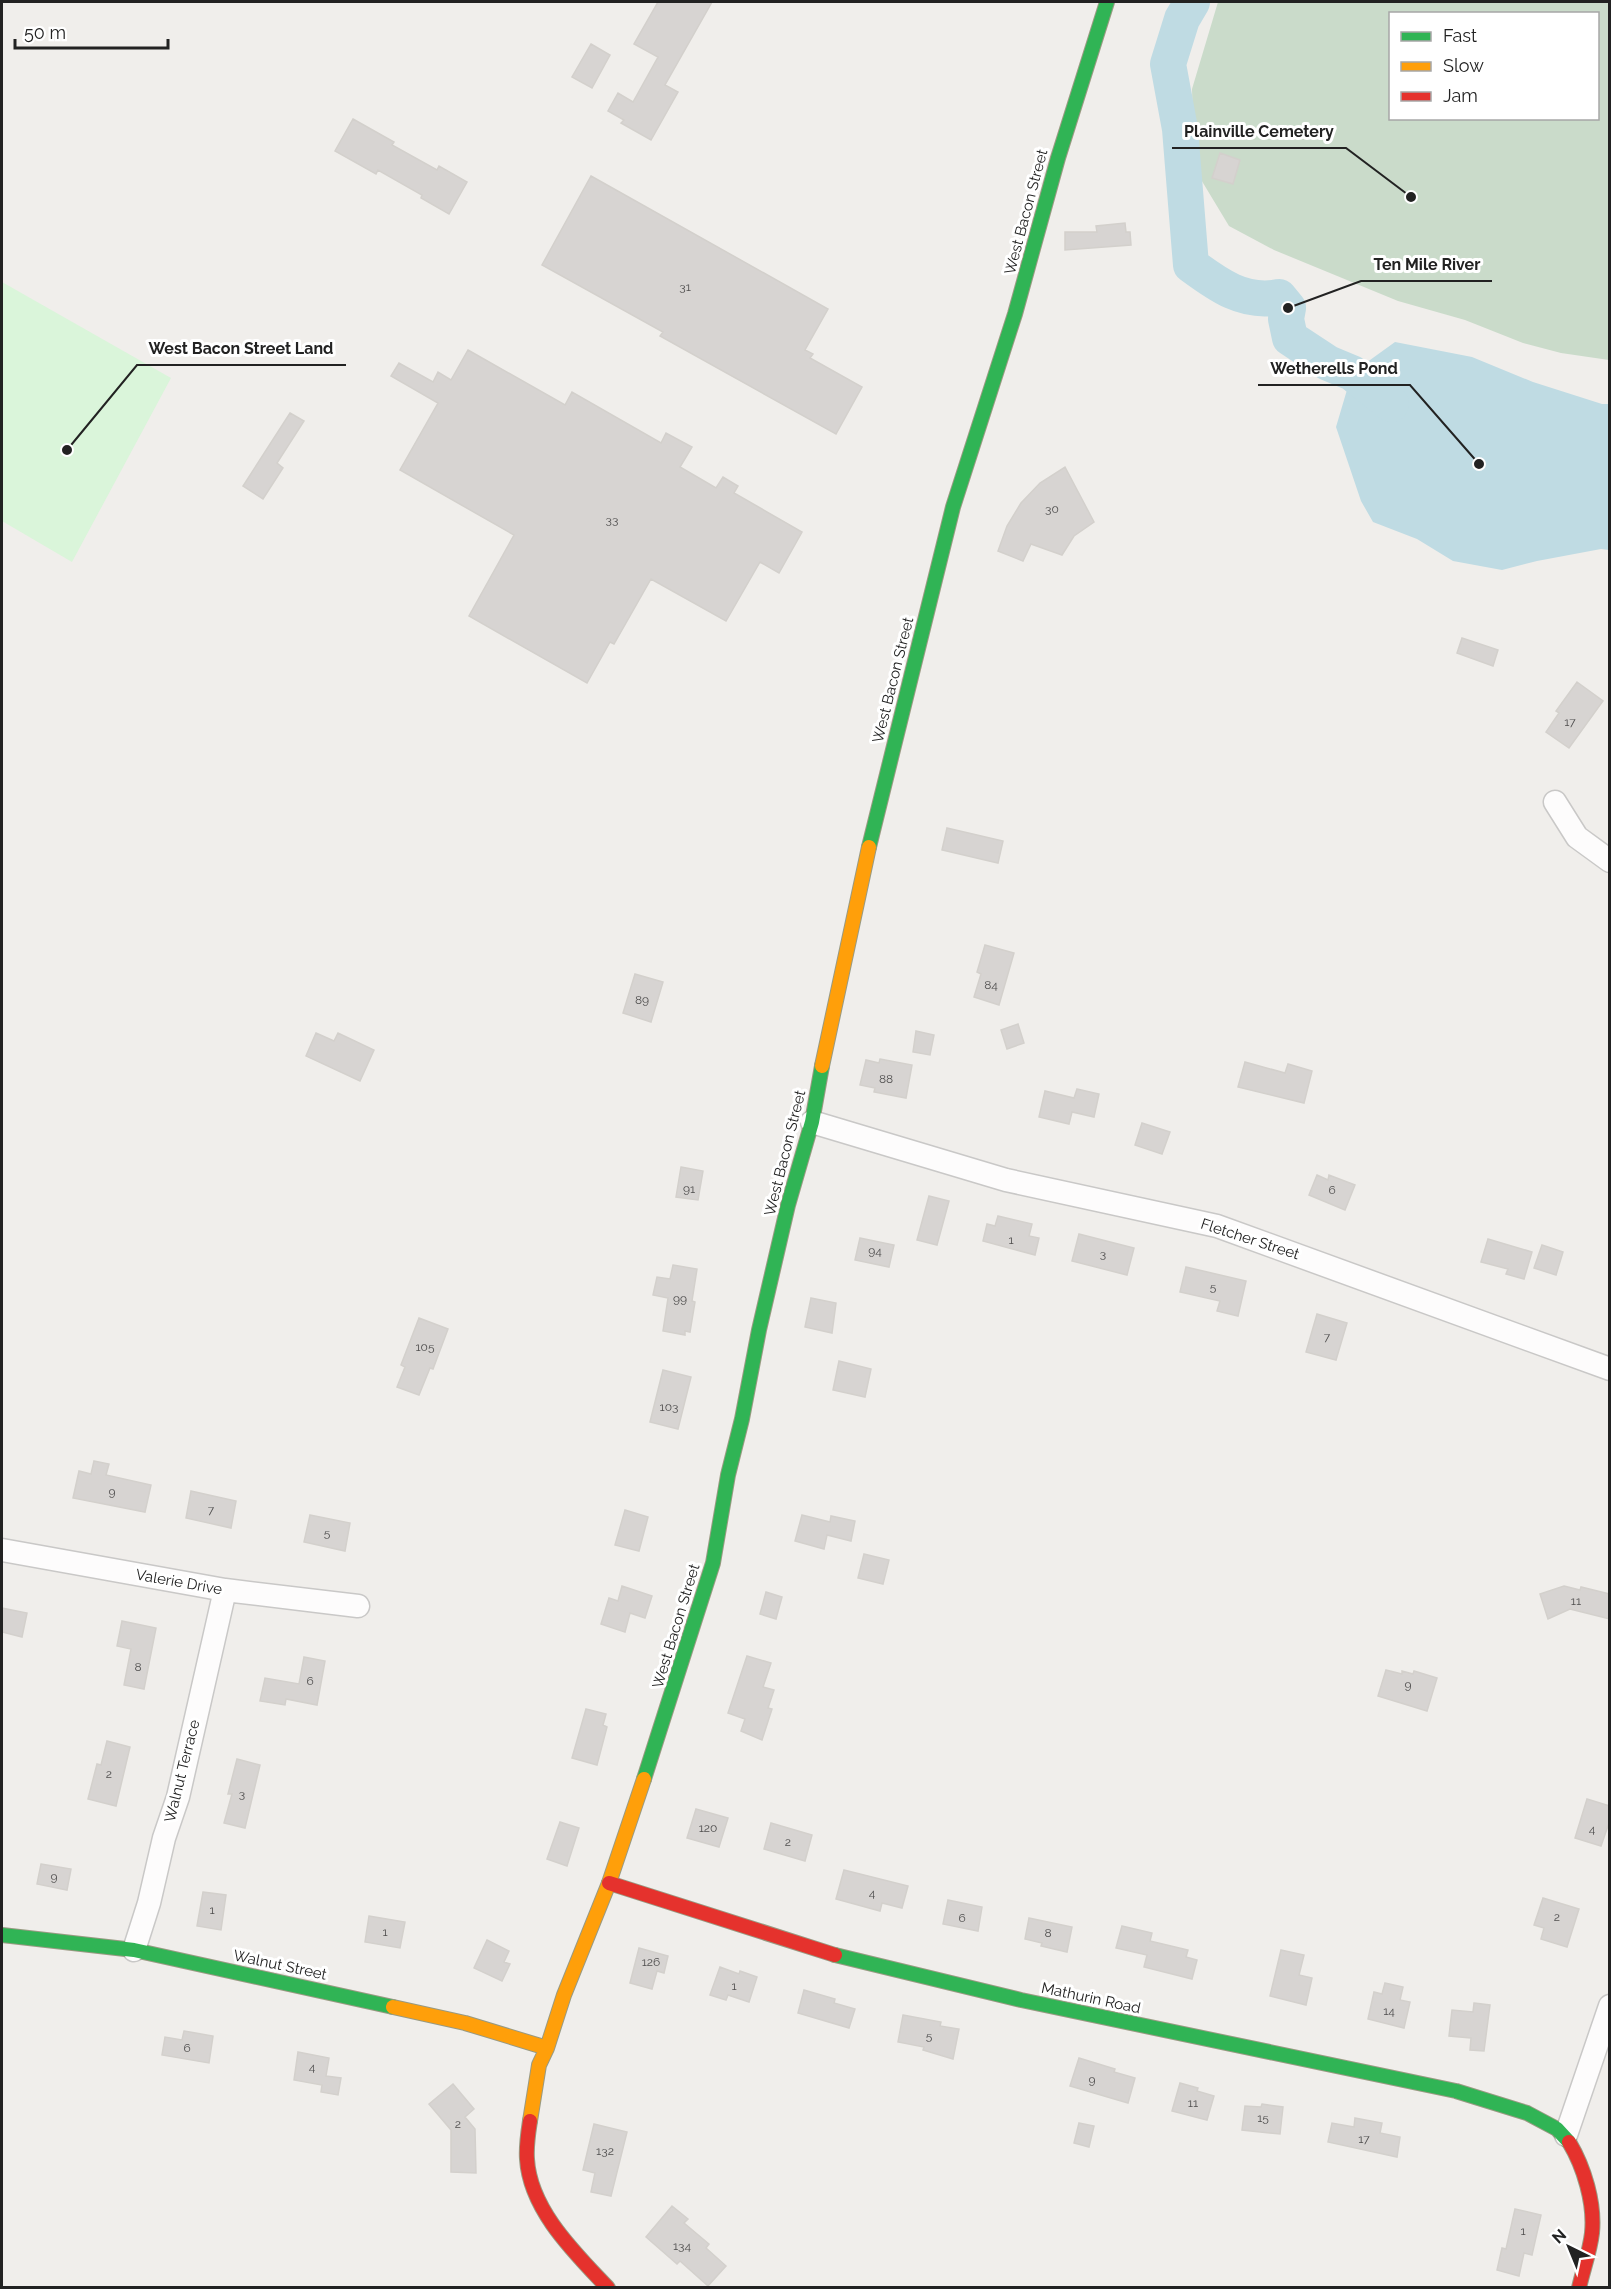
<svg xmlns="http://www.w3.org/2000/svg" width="1611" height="2289" font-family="Raleway,sans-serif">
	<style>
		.cemetery { fill: #cadbca; fill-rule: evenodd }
		.park { fill: #daf5da }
		.water { fill: #bfdbe3 }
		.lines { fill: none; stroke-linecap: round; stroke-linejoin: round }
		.river { stroke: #bfdbe3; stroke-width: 36 }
		.building { fill: #d7d4d2; stroke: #d3d0cc; stroke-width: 1.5 }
		.street-casing { stroke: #c9c8c7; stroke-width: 25 }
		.fast-casing { stroke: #999a82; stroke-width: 16 }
		.slow-casing { stroke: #999a82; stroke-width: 16 }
		.jam-casing { stroke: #999a82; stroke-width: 16 }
		.street { stroke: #fdfcfc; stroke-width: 22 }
		.fast { stroke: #30b455; stroke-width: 14 }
		.slow { stroke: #ff9f0a; stroke-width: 14 }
		.jam { stroke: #e5322d; stroke-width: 14 }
		.labels { text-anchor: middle; stroke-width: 6; stroke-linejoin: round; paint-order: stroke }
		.number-label { font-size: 12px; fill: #4f4e4e }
		.street-label { font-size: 15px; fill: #222; stroke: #fff }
		.leader { fill: none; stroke: #222; stroke-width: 2 }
		.callout-dot { fill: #222; stroke: #fff; stroke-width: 2 }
		.callout-label { font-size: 16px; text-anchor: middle; font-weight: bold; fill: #222; stroke: #fff; stroke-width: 6; stroke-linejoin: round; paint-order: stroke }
	</style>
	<rect width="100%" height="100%" fill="#f0eeeb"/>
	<path class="cemetery" d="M1218,2H1609V360L1561,353L1523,343L1465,320L1398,301L1274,250L1229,226L1194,168L1192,89ZM1390,14H1598V118H1390Z"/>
	<path class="park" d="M2,282L171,378L72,562L2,521Z"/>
	<path class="water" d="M1395,342L1472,357L1533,382L1602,404H1609V550L1601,549L1537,561L1502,570L1453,561L1417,539L1373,522L1361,501L1336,427L1352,373Z"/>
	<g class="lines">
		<path class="river" d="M1192,2L1182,19L1168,64L1180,129L1191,265C1218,285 1244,304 1279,297L1288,308L1286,319L1290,338L1328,363L1352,373L1391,404"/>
	</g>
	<path class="building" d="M658,2H712L665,85L678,92L651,140L621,123L624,120L608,111L618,93L633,102L658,57L634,44Z
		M591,44L610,55L592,88L572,77Z
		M353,119L394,142L392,145L437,170L439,166L467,182L449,214L421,198L422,195L378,170L376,174L335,151Z
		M1220,153L1240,160L1233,184L1212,178Z
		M591,176L828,309L805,350L813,354L810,358L862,387L836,434L660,336L663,332L542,265Z
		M1125,223L1126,232H1130L1131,245L1065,250V232H1097L1096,226Z
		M468,350L565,405L572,392L661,443L666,433L692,447L680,467L716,488L723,477L738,486L734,493L802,532L779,573L760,562L726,621L651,579L614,644L610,642L587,683L469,616L514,535L400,470L438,403L391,376L399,363L433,382L438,372L451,380Z
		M290,413L304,421L277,463L283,468L263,499L243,486Z
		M1065,467L1094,522L1074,536L1062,555L1031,544L1023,561L998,551L1007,526L1021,503L1040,483Z
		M1462,638L1498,650L1493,666L1457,653Z
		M1577,682L1603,701L1569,748L1546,732L1559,713L1556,711Z
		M947,828L1003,841L998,863L942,850Z
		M985,945L1014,953L999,1005L974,997L981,974L977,972Z
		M635,974L663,982L651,1022L623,1013Z
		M1018,1024L1024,1043L1007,1049L1001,1030Z
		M916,1031L934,1035L930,1055L913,1052Z
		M316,1033L334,1041L338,1033L374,1050L360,1081L306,1056Z
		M880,1059L912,1065L906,1098L874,1092L875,1088L860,1085L866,1060L879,1063Z
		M1245,1062L1285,1073L1288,1064L1312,1071L1304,1103L1238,1087Z
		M1077,1089L1099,1094L1094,1117L1072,1112L1069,1124L1039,1117L1045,1091L1074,1098Z
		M1142,1123L1170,1132L1162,1154L1135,1145Z
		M681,1167L703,1171L698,1200L676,1197Z
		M1317,1175L1328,1180L1329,1175L1355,1185L1345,1210L1309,1195Z
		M929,1196L949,1201L937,1245L917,1240Z
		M998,1216L1032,1224L1029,1236L1039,1238L1035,1255L983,1241L987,1224L995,1226Z
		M1079,1234L1134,1248L1127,1275L1072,1261Z
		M860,1238L894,1245L889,1267L855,1260Z
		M1488,1239L1532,1252L1524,1279L1506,1274L1508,1269L1481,1262Z
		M1542,1245L1563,1252L1556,1275L1534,1268Z
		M673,1265L697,1269L692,1301L695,1302L690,1332L685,1331V1335L663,1331L668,1298L653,1295L657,1277L670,1279Z
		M1186,1267L1246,1281L1238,1316L1217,1311L1220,1301L1180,1292Z
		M811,1298L836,1303L832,1333L805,1327Z
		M1317,1314L1347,1323L1336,1360L1306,1352Z
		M419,1318L448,1329L433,1369L430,1368L419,1395L397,1387L405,1367L401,1365Z
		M839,1361L871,1369L865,1397L833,1390Z
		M663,1370L691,1377L678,1429L650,1422Z
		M94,1461L109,1464L106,1475L151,1485L145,1512L73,1498L79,1471L91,1474Z
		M191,1491L236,1501L231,1528L186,1518Z
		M625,1510L648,1517L639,1551L615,1545Z
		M310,1515L350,1523L345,1551L304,1542Z
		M802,1515L830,1522L831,1516L855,1521L851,1541L827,1535L824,1549L795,1541Z
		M864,1554L889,1560L883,1584L858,1578Z
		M622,1586L652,1596L645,1618L630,1613L625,1632L601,1624L609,1598L618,1601Z
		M1564,1586L1580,1590L1581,1587L1610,1594V1619L1570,1609L1548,1619L1540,1594Z
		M766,1592L782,1597L776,1619L760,1614Z
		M2,1608L27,1613L22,1637L2,1632Z
		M122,1621L156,1628L144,1689L124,1685L131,1649L117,1646Z
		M747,1656L771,1663L763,1687L774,1690L768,1708L772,1709L762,1740L741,1731L745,1719L728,1713Z
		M304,1657L325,1661L317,1705L286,1699L285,1705L260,1701L265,1678L299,1684Z
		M1386,1670L1402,1674V1671L1413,1674L1414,1671L1437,1678L1427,1711L1378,1696Z
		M586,1709L606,1714L603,1725L607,1727L597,1765L572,1758Z
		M107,1741L130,1747L116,1806L88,1799L97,1764L101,1765Z
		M237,1759L260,1765L245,1828L224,1823L232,1794H228Z
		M1587,1799L1610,1806V1820L1601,1846L1575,1838Z
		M696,1809L728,1818L719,1847L687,1838Z
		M560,1822L579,1828L567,1866L547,1859Z
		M771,1823L812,1835L805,1861L764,1849Z
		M41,1864L71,1869L67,1890L37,1884Z
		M844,1870L908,1886L902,1908L882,1903L880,1911L836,1899Z
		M203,1892L226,1895L221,1930L197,1926Z
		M1543,1898L1579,1909L1567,1947L1541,1939L1544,1928L1534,1925Z
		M948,1900L982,1907L978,1931L943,1924Z
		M369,1916L405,1922L400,1948L365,1942Z
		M1029,1918L1072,1927L1067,1952L1041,1946L1042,1943L1025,1939Z
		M1122,1926L1152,1933L1150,1941L1188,1950L1186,1957L1197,1960L1192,1979L1144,1967L1147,1955L1116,1948Z
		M487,1940L509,1951L504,1962L510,1964L502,1981L474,1968Z
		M639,1948L668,1956L664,1973L657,1971L652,1989L630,1983Z
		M1281,1950L1304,1955L1299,1975L1312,1978L1306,2005L1270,1996Z
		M720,1967L739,1974L740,1971L757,1977L749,2002L728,1995L726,2000L710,1995Z
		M1385,1983L1403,1987L1400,2000L1410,2002L1404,2028L1368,2019L1374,1992L1382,1994Z
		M804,1990L835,1999L834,2003L855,2009L849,2028L798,2013Z
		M1474,2003L1490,2005L1484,2051L1470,2050L1471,2038L1449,2036L1452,2010L1473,2012Z
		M903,2015L941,2022L940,2026L959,2029L953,2059L923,2050L924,2047L898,2042Z
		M184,2031L213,2036L209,2063L162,2055L165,2037L182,2040Z
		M298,2052L329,2058L326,2076L341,2078L338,2095L321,2092L322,2085L294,2080Z
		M1079,2058L1115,2069L1114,2072L1135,2078L1128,2103L1070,2086Z
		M1180,2083L1198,2088L1197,2091L1214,2096L1207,2120L1172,2111Z
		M453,2084L474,2109L465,2117L475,2129L476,2173L451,2172V2130L429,2104Z
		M1262,2104L1283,2107L1280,2134L1242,2130L1245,2106L1261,2107Z
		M1355,2118L1382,2123L1380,2133L1400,2137L1397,2157L1328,2142L1332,2123L1354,2127Z
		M1079,2123L1094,2126L1089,2147L1074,2143Z
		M594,2124L627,2132L611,2196L591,2192L595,2173L583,2170Z
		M672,2206L688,2219L684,2223L709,2244L706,2248L726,2266L708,2286L680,2261L677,2264L646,2237Z
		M1515,2209L1541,2215L1532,2255L1524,2253L1519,2276L1497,2270L1502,2248L1506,2249Z"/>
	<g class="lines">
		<g class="street-casing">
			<path id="street" d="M1555,802L1577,837L1610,861
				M812,1122L1006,1180L1217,1226L1610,1369
				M2,1550L225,1590L358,1606
				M134,1950L149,1903L164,1838L178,1797L225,1590
				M1566,2135L1610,2006"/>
		</g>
		<g class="fast-casing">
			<path id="fast" d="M869,847L953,507L1015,314L1058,158L1107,2
				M644,1779L713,1563L728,1475L742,1419L759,1330L788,1205L812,1122L822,1066
				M2,1935L134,1950L393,2007
				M835,1955L1021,2000L1456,2091L1527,2113L1557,2129L1569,2142"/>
		</g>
		<g class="slow-casing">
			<path id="slow" d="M822,1066L869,847
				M393,2007L465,2023L547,2048
				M530,2121L539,2065L547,2048L564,1995L609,1883L644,1779"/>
		</g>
		<g class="jam-casing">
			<path id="jam" d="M609,1883L835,1955
				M530,2121C528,2134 526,2146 527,2159C530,2210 575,2253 608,2288
				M1569,2142C1584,2167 1595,2203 1592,2233C1590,2251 1583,2270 1579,2288"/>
		</g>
		<use href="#street" class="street"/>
		<use href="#fast" class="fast"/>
		<use href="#slow" class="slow"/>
		<use href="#jam" class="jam"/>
	</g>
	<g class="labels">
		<g class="number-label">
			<text x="685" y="291">31</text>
			<text x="1052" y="513">30</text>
			<text x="612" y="524">33</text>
			<text x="1570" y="726">17</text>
			<text x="991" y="989">84</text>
			<text x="642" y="1004">89</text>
			<text x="886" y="1083">88</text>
			<text x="689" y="1193">91</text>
			<text x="1332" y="1194">6</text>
			<text x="1011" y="1244">1</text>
			<text x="875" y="1255">94</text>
			<text x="1103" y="1258">3</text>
			<text x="1213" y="1291">5</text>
			<text x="680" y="1303">99</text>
			<text x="1327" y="1341">7</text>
			<text x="425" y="1351">105</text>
			<text x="669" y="1411">103</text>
			<text x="112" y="1496">9</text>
			<text x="211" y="1514">7</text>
			<text x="327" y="1537">5</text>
			<text x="1576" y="1605">11</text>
			<text x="138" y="1671">8</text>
			<text x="310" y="1685">6</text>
			<text x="1408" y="1689">9</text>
			<text x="109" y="1778">2</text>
			<text x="242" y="1798">3</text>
			<text x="708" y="1832">120</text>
			<text x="1592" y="1833">4</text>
			<text x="788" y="1846">2</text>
			<text x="54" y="1881">9</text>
			<text x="872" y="1897">4</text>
			<text x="212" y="1914">1</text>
			<text x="1557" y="1921">2</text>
			<text x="962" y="1922">6</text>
			<text x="385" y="1936">1</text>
			<text x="1048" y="1937">8</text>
			<text x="651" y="1966">126</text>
			<text x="734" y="1990">1</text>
			<text x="1389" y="2015">14</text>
			<text x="929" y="2040">5</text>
			<text x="187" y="2052">6</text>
			<text x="312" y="2071">4</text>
			<text x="1092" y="2084">9</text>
			<text x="1193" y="2107">11</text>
			<text x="1263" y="2122">15</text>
			<text x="458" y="2128">2</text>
			<text x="1364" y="2143">17</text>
			<text x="605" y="2155">132</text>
			<text x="1523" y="2235">1</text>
			<text x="682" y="2250">134</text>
		</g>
		<g class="street-label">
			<text transform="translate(1026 212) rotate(-75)" y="5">West Bacon Street</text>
			<text transform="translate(893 680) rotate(-76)" y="5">West Bacon Street</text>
			<text transform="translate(785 1153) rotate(-76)" y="5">West Bacon Street</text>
			<text transform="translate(1250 1239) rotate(18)" y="5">Fletcher Street</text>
			<text transform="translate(179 1582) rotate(10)" y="5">Valerie Drive</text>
			<text transform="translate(676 1626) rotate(-73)" y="5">West Bacon Street</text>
			<text transform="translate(182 1771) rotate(-76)" y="5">Walnut Terrace</text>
			<text transform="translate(280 1965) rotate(12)" y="5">Walnut Street</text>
			<text transform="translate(1091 1998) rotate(12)" y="5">Mathurin Road</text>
		</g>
	</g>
	<path class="leader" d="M1411 197L1346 148H1172M1288 308L1361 281H1492M67 450L137 365H346M1479 464L1410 385H1258"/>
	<g class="callout-dot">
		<circle cx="1411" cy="197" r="6"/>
		<circle cx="1288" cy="308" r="6"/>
		<circle cx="67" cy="450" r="6"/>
		<circle cx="1479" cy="464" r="6"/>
	</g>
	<g class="callout-label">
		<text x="1259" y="137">Plainville Cemetery</text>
		<text x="1427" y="270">Ten Mile River</text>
		<text x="241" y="354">West Bacon Street Land</text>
		<text x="1334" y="374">Wetherells Pond</text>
	</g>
	<rect width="1611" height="2289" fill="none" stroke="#222222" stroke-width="6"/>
	<rect x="1389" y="12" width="210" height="108" fill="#ffffff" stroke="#a7a7a7" stroke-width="1.5"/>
	<rect x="1401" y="32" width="30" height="9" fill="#30b455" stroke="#a7a7a7" stroke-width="1.5"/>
	<text x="1443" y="42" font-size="18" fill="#222222">Fast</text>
	<rect x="1401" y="62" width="30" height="9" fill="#ff9f0a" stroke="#a7a7a7" stroke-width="1.5"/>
	<text x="1443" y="72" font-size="18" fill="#222222">Slow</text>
	<rect x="1401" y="92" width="30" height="9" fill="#e5322d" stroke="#a7a7a7" stroke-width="1.5"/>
	<text x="1443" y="102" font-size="18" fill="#222222">Jam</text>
	<g transform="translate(1569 2247) rotate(317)" stroke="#ffffff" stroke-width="4.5" paint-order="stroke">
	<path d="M0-4.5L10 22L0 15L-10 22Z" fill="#222222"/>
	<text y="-9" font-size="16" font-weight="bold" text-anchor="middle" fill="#222222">N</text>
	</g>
	<path d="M15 39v9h153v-9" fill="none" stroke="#222222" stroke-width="3"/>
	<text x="24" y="39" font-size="18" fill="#222222" stroke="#ffffff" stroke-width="4.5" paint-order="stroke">50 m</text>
</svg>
